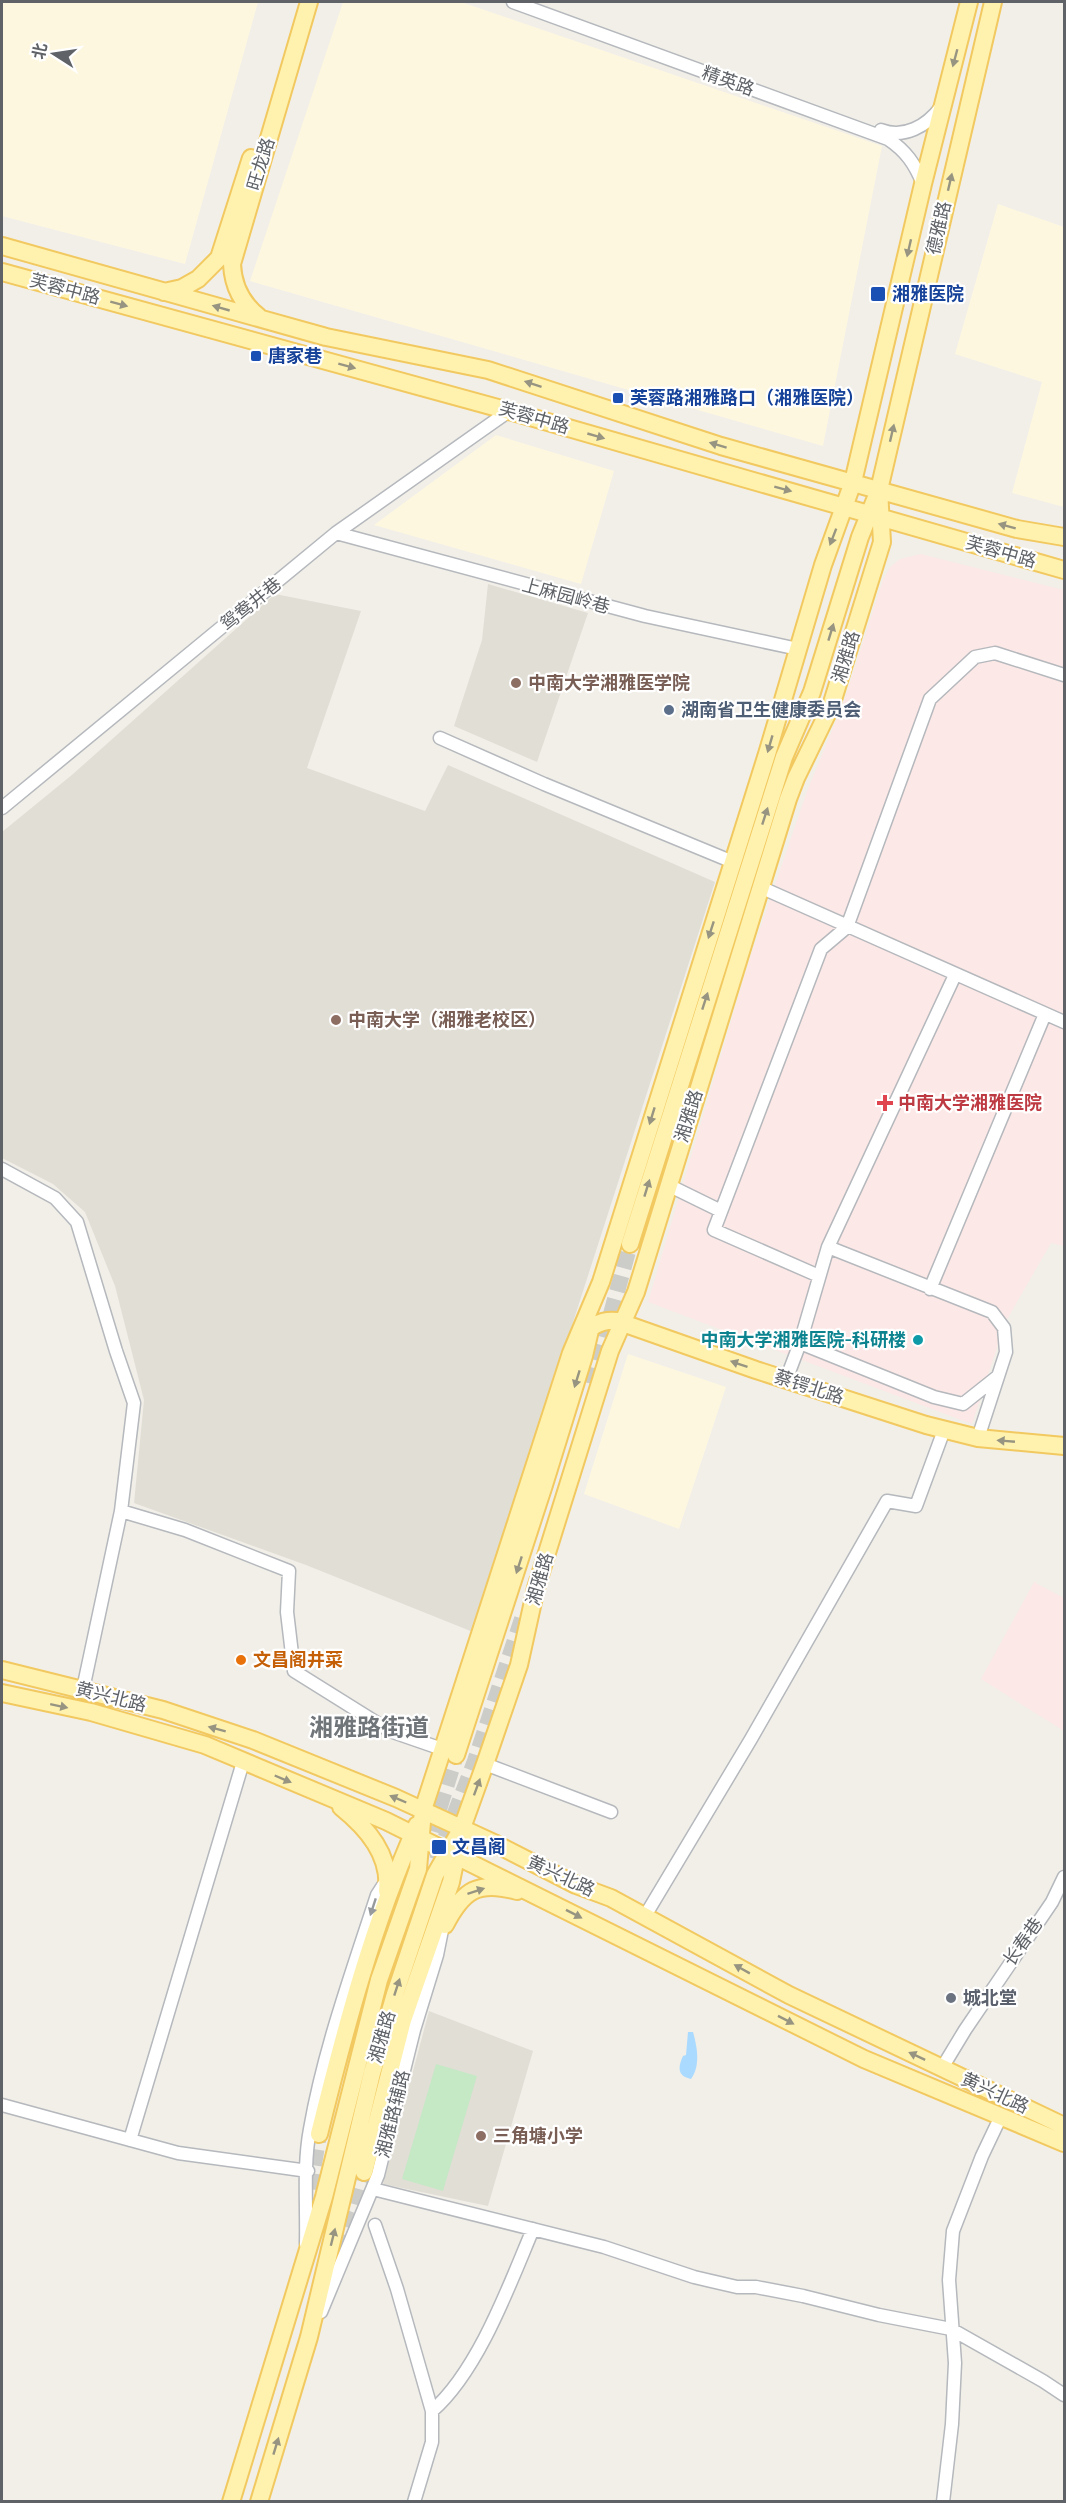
<svg xmlns="http://www.w3.org/2000/svg" width="1066" height="2503" font-family="Cabin,'Noto Sans SC',sans-serif">
	<style>
		.commercial { fill: #fef7e0 }
		.education { fill: #e1ded6 }
		.medical { fill: #fce8e6 }
		.green { fill: #c5e8c5 }
		.water { fill: #aadaff }
		.lines { fill: none; stroke-linecap: round; stroke-linejoin: round }
		.major-tunnel { stroke: #ccccc8; stroke-width: 16; stroke-dasharray: 16 8; stroke-linecap: butt }
		.minor-casing { stroke: #b5b8bc; stroke-width: 15 }
		.major-casing { stroke: #f2c960; stroke-width: 20 }
		.minor { stroke: #fff; stroke-width: 12 }
		.major { stroke: #fff2af; stroke-width: 16 }
		.oneway { fill: #979581 }
		.oneway2 { fill: #979a9d }
		.transit-dot { fill: #1a4fb4; stroke: #fff; stroke-width: 2 }
		.education-dot { fill: #8d6e63; stroke: #fff; stroke-width: 2 }
		.service-dot { fill: #5c6f8a; stroke: #fff; stroke-width: 2 }
		.health-dot { fill: #e0444e; stroke: #fff; stroke-width: 2 }
		.culture-dot { fill: #0f9aa8; stroke: #fff; stroke-width: 2 }
		.food-dot { fill: #e8710a; stroke: #fff; stroke-width: 2 }
		.worship-dot { fill: #6b7280; stroke: #fff; stroke-width: 2 }
		.labels { text-anchor: middle; stroke-width: 4.5; stroke-linejoin: round; paint-order: stroke }
		.street-label { font-size: 18px; fill: #5f6368; stroke: #fff }
		.transit-label { font-size: 18px; font-weight: bold; fill: #164399; stroke: #fff; text-anchor: start }
		.education-label { font-size: 18px; font-weight: bold; fill: #785e54; stroke: #fff; text-anchor: start }
		.service-label { font-size: 18px; font-weight: bold; fill: #4e5e75; stroke: #fff; text-anchor: start }
		.health-label { font-size: 18px; font-weight: bold; fill: #be3a42; stroke: #fff; text-anchor: start }
		.culture-label { font-size: 18px; font-weight: bold; fill: #0d838f; stroke: #fff; text-anchor: end }
		.food-label { font-size: 18px; font-weight: bold; fill: #c56008; stroke: #fff; text-anchor: start }
		.worship-label { font-size: 18px; font-weight: bold; fill: #5b616d; stroke: #fff; text-anchor: start }
		.district-label { font-size: 24px; font-weight: bold; fill: #70757a; stroke: #fff }
	</style>
	<rect width="100%" height="100%" fill="#f1efe8"/>
	<path class="commercial" d="M2,2H258L185,264L2,216Z
		M343,2H461L882,146L823,446L250,281Z
		M998,204L1064,227V507L1012,493L1042,382L955,354Z
		M496,435L614,471L581,584L374,525Z
		M628,1354L726,1387L679,1529L584,1494Z"/>
	<path class="education" d="M488,584L588,613L537,762L454,726L482,640Z
		M275,594L361,611L307,768L425,811L448,765L715,882L473,1632L306,1565L134,1503L144,1400L115,1286L85,1212L53,1184L2,1158V832L73,774Z
		M429,2011L533,2051L488,2206L383,2184Z"/>
	<path class="medical" d="M921,554L1064,590V1246L1051,1243L1005,1323L972,1424L648,1302L748,964L807,791L843,704L883,580L890,567L900,559Z
		M1034,1582L1064,1598V1731L981,1679Z"/>
	<path class="green" d="M436,2064L477,2076L443,2191L402,2179Z"/>
	<path class="water" d="M688,2032H693C697,2046 701,2066 691,2079C677,2076 678,2067 683,2056L686,2055Z"/>
	<g class="lines">
		<path class="major-tunnel" d="M592,1384L630,1244
			M425,1854L456,1755
			M437,1860L475,1761L523,1616
			M310,2189L319,2134
			M330,2272L353,2211L364,2172"/>
		<g class="minor-casing">
			<path id="minor" d="M513,2L888,139C906,151 915,164 923,184
				M881,130C904,139 927,126 941,107
				M336,533L645,616L798,649
				M440,738L544,784L733,862
				M2,808L336,533L509,411
				M760,887L1064,1022
				M2,1169L55,1198L77,1222L116,1351L134,1403L121,1511L83,1689
				M668,1185L721,1211
				M828,1247L992,1312L1004,1328L1006,1352L978,1438
				M819,1276L714,1230L821,949L847,927L930,699L975,657L995,653L1064,675
				M930,1289L1045,1014
				M800,1343L934,1397L963,1404L997,1377
				M786,1380L800,1343L828,1247L955,975
				M121,1511L185,1530L289,1571L287,1612L294,1671L390,1731L445,1750
				M485,1764L611,1812
				M645,1916L751,1739L887,1501L916,1506L944,1430
				M942,2068L965,2030L1052,1902L1064,1877
				M2,2105L178,2153L308,2171
				M130,2140L243,1762
				M373,2189L604,2247L694,2277L737,2287H756L803,2296L879,2315L951,2329L1043,2381L1064,2395
				M375,2225L397,2289L432,2411V2442L414,2502
				M306,2244C307,2206 303,2166 310,2129C324,2049 352,1972 377,1895L388,1878
				M321,2312L378,2175L414,2030L437,1955L444,1920
				M432,2411C478,2371 509,2286 533,2229
				M943,2502L952,2424L955,2363L949,2280L953,2231L982,2156L1001,2116"/>
		</g>
		<g class="major-casing">
			<path id="major" d="M2,246L326,337L488,370L721,446L1017,529L1064,537
				M2,272L509,411L1064,570
				M164,292L182,288L198,279L219,258L251,158
				M259,317C241,303 233,286 232,264L309,2
				M630,1244L784,757L812,692L860,537L879,490L993,2
				M581,1338C590,1326 601,1319 617,1321L756,1370L926,1425L978,1438L1064,1446
				M2,1670L163,1710L253,1740L396,1798L494,1843L576,1885L611,1898L789,1995L1064,2126
				M2,1693L91,1712L205,1745L386,1821L864,2059L1064,2143
				M456,1755L544,1485L584,1356L591,1326
				M341,1807C367,1828 391,1855 387,1891
				M445,1925C463,1890 478,1880 517,1891
				M319,2134C345,2029 373,1923 417,1825
				M364,2172L403,2020L451,1882L458,1847
				M231,2502L324,2197L379,1980L418,1869L423,1810L571,1353L601,1282L767,754L823,565L853,482L923,184L969,2
				M259,2502L309,2337L372,2073L395,1994L435,1875L462,1828L485,1764L519,1665L536,1588L610,1351L636,1292L788,799L796,778L831,706L882,542L879,490"/>
		</g>
		<use href="#minor" class="minor"/>
		<use href="#major" class="major"/>
	</g>
	<defs><path id="oneway-solid" d="M-6-.8H1V-3.2L6.5 0L1 3.2V.8H-6Z" transform="scale(1.5)"/></defs>
	<g class="oneway">
		<use href="#oneway-solid" transform="translate(955 58) rotate(105)"/>
		<use href="#oneway-solid" transform="translate(950 182) rotate(-77)"/>
		<use href="#oneway-solid" transform="translate(909 248) rotate(103)"/>
		<use href="#oneway-solid" transform="translate(119 304) rotate(15)"/>
		<use href="#oneway-solid" transform="translate(221 308) rotate(-164)"/>
		<use href="#oneway-solid" transform="translate(347 366) rotate(15)"/>
		<use href="#oneway-solid" transform="translate(533 384) rotate(-162)"/>
		<use href="#oneway-solid" transform="translate(892 433) rotate(-77)"/>
		<use href="#oneway-solid" transform="translate(596 436) rotate(16)"/>
		<use href="#oneway-solid" transform="translate(718 445) rotate(-163)"/>
		<use href="#oneway-solid" transform="translate(783 489) rotate(15)"/>
		<use href="#oneway-solid" transform="translate(1007 526) rotate(-165)"/>
		<use href="#oneway-solid" transform="translate(833 537) rotate(111)"/>
		<use href="#oneway-solid" transform="translate(831 632) rotate(-73)"/>
		<use href="#oneway-solid" transform="translate(770 744) rotate(106)"/>
		<use href="#oneway-solid" transform="translate(765 816) rotate(-72)"/>
		<use href="#oneway-solid" transform="translate(711 930) rotate(108)"/>
		<use href="#oneway-solid" transform="translate(705 1001) rotate(-72)"/>
		<use href="#oneway-solid" transform="translate(652 1116) rotate(107)"/>
		<use href="#oneway-solid" transform="translate(647 1188) rotate(-73)"/>
		<use href="#oneway-solid" transform="translate(739 1364) rotate(-161)"/>
		<use href="#oneway-solid" transform="translate(577 1379) rotate(107)"/>
		<use href="#oneway-solid" transform="translate(1006 1441) rotate(-175)"/>
		<use href="#oneway-solid" transform="translate(519 1565) rotate(108)"/>
		<use href="#oneway-solid" transform="translate(59 1706) rotate(12)"/>
		<use href="#oneway-solid" transform="translate(217 1729) rotate(-165)"/>
		<use href="#oneway-solid" transform="translate(283 1779) rotate(23)"/>
		<use href="#oneway-solid" transform="translate(477 1787) rotate(-70)"/>
		<use href="#oneway-solid" transform="translate(398 1799) rotate(-157)"/>
		<use href="#oneway-solid" transform="translate(476 1891) rotate(-18)"/>
		<use href="#oneway-solid" transform="translate(574 1914) rotate(27)"/>
		<use href="#oneway-solid" transform="translate(742 1969) rotate(-151)"/>
		<use href="#oneway-solid" transform="translate(397 1987) rotate(-72)"/>
		<use href="#oneway-solid" transform="translate(786 2020) rotate(27)"/>
		<use href="#oneway-solid" transform="translate(917 2056) rotate(-155)"/>
		<use href="#oneway-solid" transform="translate(333 2237) rotate(-76)"/>
		<use href="#oneway-solid" transform="translate(276 2446) rotate(-73)"/>
	</g>
	<use class="oneway2" href="#oneway-solid" transform="translate(373 1907) rotate(108)"/>
	<g class="transit-dot">
		<rect x="870" y="286" width="16" height="16" rx="3"/>
		<rect x="250" y="350" width="12" height="12" rx="3"/>
		<rect x="612" y="392" width="12" height="12" rx="3"/>
		<rect x="431" y="1839" width="16" height="16" rx="3"/>
	</g>
	<g class="education-dot">
		<circle cx="516" cy="683" r="6"/>
		<circle cx="336" cy="1020" r="6"/>
		<circle cx="481" cy="2136" r="6"/>
	</g>
	<circle class="service-dot" cx="669" cy="710" r="6"/>
	<path class="health-dot" d="M882 1094h6v6h6v6h-6v6h-6v-6h-6v-6h6z"/>
	<circle class="culture-dot" cx="918" cy="1340" r="6"/>
	<circle class="food-dot" cx="241" cy="1660" r="6"/>
	<circle class="worship-dot" cx="951" cy="1998" r="6"/>
	<g class="labels">
		<g class="street-label">
			<text transform="translate(728 81) rotate(20)" y="6">精英路</text>
			<text transform="translate(261 164) rotate(-73)" y="6">旺龙路</text>
			<text transform="translate(939 228) rotate(-77)" y="6">德雅路</text>
			<text transform="translate(65 289) rotate(15)" y="6">芙蓉中路</text>
			<text transform="translate(534 418) rotate(16)" y="6">芙蓉中路</text>
			<text transform="translate(1001 552) rotate(16)" y="6">芙蓉中路</text>
			<text transform="translate(566 596) rotate(15)" y="6">上麻园岭巷</text>
			<text transform="translate(251 604) rotate(-39)" y="6">鸳鸯井巷</text>
			<text transform="translate(846 657) rotate(-73)" y="6">湘雅路</text>
			<text transform="translate(689 1116) rotate(-73)" y="6">湘雅路</text>
			<text transform="translate(809 1387) rotate(18)" y="6">蔡锷北路</text>
			<text transform="translate(540 1579) rotate(-74)" y="6">湘雅路</text>
			<text transform="translate(111 1697) rotate(14)" y="6">黄兴北路</text>
			<text transform="translate(561 1876) rotate(25)" y="6">黄兴北路</text>
			<text transform="translate(1023 1942) rotate(-55)" y="6">长春巷</text>
			<text transform="translate(382 2037) rotate(-74)" y="6">湘雅路</text>
			<text transform="translate(995 2093) rotate(25)" y="6">黄兴北路</text>
			<text transform="translate(393 2114) rotate(-76)" y="6">湘雅路辅路</text>
		</g>
		<g class="transit-label">
			<text x="892" y="300">湘雅医院</text>
			<text x="268" y="362">唐家巷</text>
			<text x="630" y="404">芙蓉路湘雅路口（湘雅医院）</text>
			<text x="452" y="1853">文昌阁</text>
		</g>
		<g class="education-label">
			<text x="528" y="689">中南大学湘雅医学院</text>
			<text x="348" y="1026">中南大学（湘雅老校区）</text>
			<text x="493" y="2142">三角塘小学</text>
		</g>
		<g class="service-label">
			<text x="681" y="716">湖南省卫生健康委员会</text>
		</g>
		<g class="health-label">
			<text x="898" y="1109">中南大学湘雅医院</text>
		</g>
		<g class="culture-label">
			<text x="906" y="1346">中南大学湘雅医院-科研楼</text>
		</g>
		<g class="food-label">
			<text x="253" y="1666">文昌阁井菜</text>
		</g>
		<g class="worship-label">
			<text x="963" y="2004">城北堂</text>
		</g>
		<g class="district-label">
			<text x="369" y="1736">湘雅路街道</text>
		</g>
	</g>
	<rect width="1066" height="2503" fill="none" stroke="#5f6368" stroke-width="6"/>
	<g transform="translate(54 54) rotate(282)" stroke="#ffffff" stroke-width="4.5" paint-order="stroke">
	<path d="M0-4.5L10 22L0 15L-10 22Z" fill="#5f6368"/>
	<text y="-9" font-size="16" font-weight="bold" text-anchor="middle" fill="#5f6368">北</text>
	</g>
</svg>
